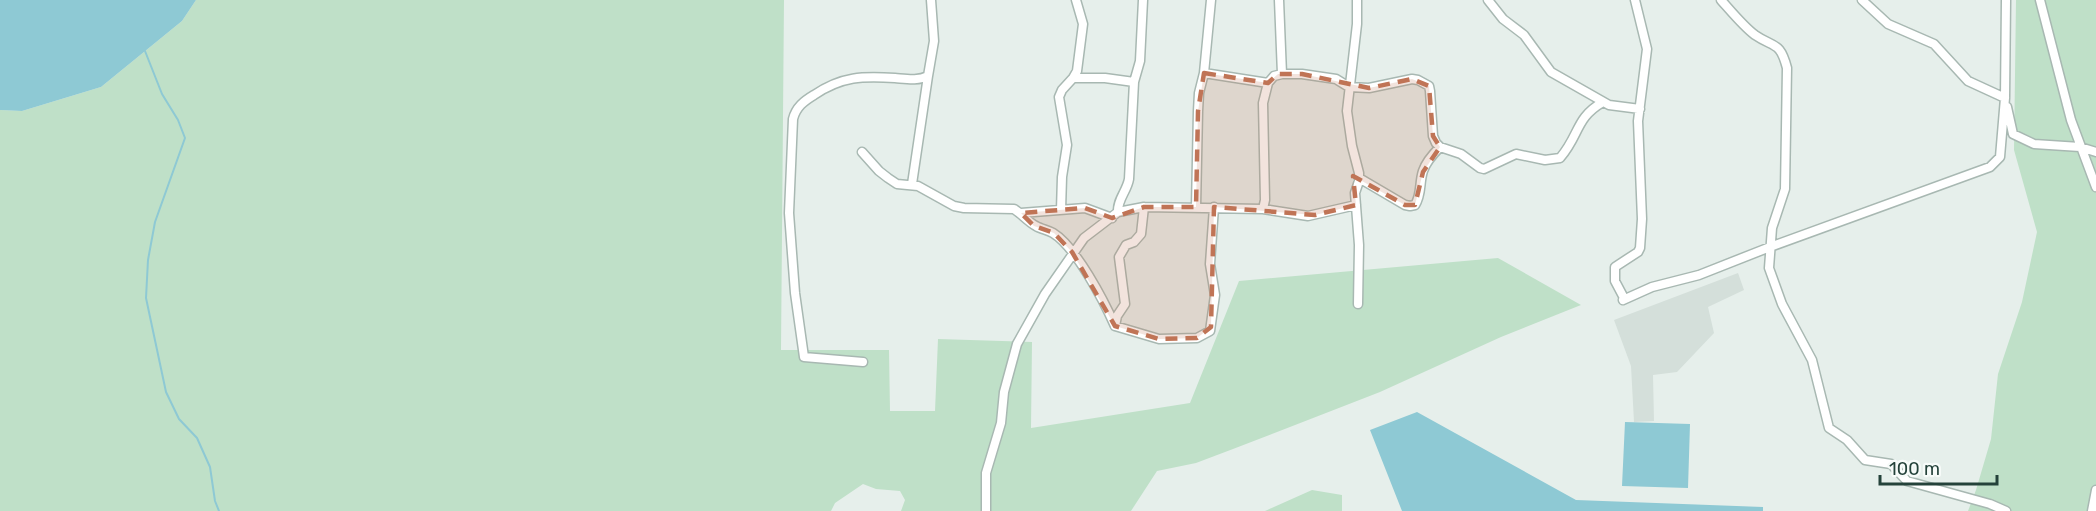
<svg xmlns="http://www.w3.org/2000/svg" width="2096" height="511" font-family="Rubik,sans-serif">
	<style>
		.built { fill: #d4dfda }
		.green { fill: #bfe0c8 }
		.water { fill: #8ec9d4 }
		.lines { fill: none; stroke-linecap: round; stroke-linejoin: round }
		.stream { stroke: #8ec9d4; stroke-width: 2 }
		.minor-casing { stroke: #a8b8b2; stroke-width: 11 }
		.minor { stroke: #fff; stroke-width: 8 }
		.marked { fill: #c07456; fill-opacity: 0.2; stroke: #c07456; stroke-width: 4.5; stroke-dasharray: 12 8; stroke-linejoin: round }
	</style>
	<rect width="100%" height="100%" fill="#e6efeb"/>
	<path class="built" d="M1738,273L1744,290L1708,307L1714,333L1677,372L1653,375L1654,421L1634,422L1631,366L1614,320Z"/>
	<path class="green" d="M196,0H784L781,350H889L890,411H935L938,339L1032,342L1031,428L1190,403L1239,281L1498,258L1581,305L1501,337L1380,392L1233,449L1196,463L1157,471L1131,511H901L905,500L900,491L876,489L863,484L835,503L831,511H0V110L22,111L101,87L182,21Z
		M2016,0H2096V511H1968L1976,490L1991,439L1998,374L2022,302L2037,232L2014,150Z
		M1312,490L1342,495V511H1265Z"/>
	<path class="water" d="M0,0H196L182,21L101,87L22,111L0,110Z
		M1417,412L1576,500L1763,507V511H1402L1370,430Z
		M1625,422L1690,424L1688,488L1622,486Z"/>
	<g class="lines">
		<path class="stream" d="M145,51L162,94L178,120L185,138L155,222L148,260L146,298L166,392L179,419L197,438L210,467L215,501L219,511"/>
		<g class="minor-casing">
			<path id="minor" d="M1279,0L1282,74
				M1357,0V24L1347,111L1352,146L1359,173V181L1355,193L1359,245L1358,304
				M1488,0L1503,19L1524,35L1551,72L1609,105L1640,109
				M1721,0C1731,11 1743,26 1755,35C1774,48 1780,41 1787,68L1785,189L1772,228L1769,268L1782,304L1812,360L1829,428L1847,440L1865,460L1891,464L1907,481L1990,504L2006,511
				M1862,0L1888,24L1934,44L1968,81L2005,98
				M2040,0L2071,120L2096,187
				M1204,73L1268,83L1274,76L1282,74H1302L1336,79L1349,87L1369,88L1412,79L1418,80L1429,86L1430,91L1433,136L1436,143L1440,147L1461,154L1480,168L1484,169L1516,154L1545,160L1560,158C1580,135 1575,118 1603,102
				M1073,78L1077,71L1083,24L1076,0
				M2007,107L2013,134L2034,144L2080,147L2096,152
				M862,152L879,171L888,178L897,184L918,186L954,206L964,208L1014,209C1022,214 1028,222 1036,226C1041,229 1048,230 1053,233C1076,247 1104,301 1115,326L1159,339L1197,338L1210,331L1215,295L1210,264L1214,207
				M1359,178L1405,205L1410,206L1415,205C1422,194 1419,183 1423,171C1426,162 1433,154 1440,147
				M912,184L928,76
				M1196,207L1198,111L1199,93L1204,73L1211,0
				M1263,209L1265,200L1263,103L1268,83
				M1061,210L1062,177L1067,145L1059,97L1062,90L1073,78H1105L1134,82
				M1118,212C1117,200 1127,191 1129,179L1134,82L1140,61L1143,0
				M1021,213L1085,208L1112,218
				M1624,298L1615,281V267L1638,252L1640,248L1642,219L1638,121L1647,49L1635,0
				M1623,300L1652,287L1699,275L1770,247L1990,167L2000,157L2005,98L2006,0
				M1115,326L1117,316L1125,304L1119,257L1126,245L1134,242L1141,234L1144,207
				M863,362L804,357L795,293L789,213L793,119C796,107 804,101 814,95C842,76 863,76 895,78C907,79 918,81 928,76L934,41L931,0
				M986,511V473L1001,423L1004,392L1017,344L1045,294L1084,238L1118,212L1144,207L1263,209L1308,216L1356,205
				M2092,511L2096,490"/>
		</g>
		<use href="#minor" class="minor"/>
	</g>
	<path class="marked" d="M1204,73L1268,83L1278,74H1302L1369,88L1412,79L1429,86L1433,136L1440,147L1423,172L1415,205H1405L1353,176L1356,205L1315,215L1214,207L1211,327L1197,338L1159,339L1115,326L1072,252L1054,233L1034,226L1021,213L1085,208L1112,218L1144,207H1196L1198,111Z"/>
	<path d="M1880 475v9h117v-9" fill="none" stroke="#24423a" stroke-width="3"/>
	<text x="1889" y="475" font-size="18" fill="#24423a" stroke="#f7fbf9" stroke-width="4.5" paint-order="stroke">100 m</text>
</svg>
